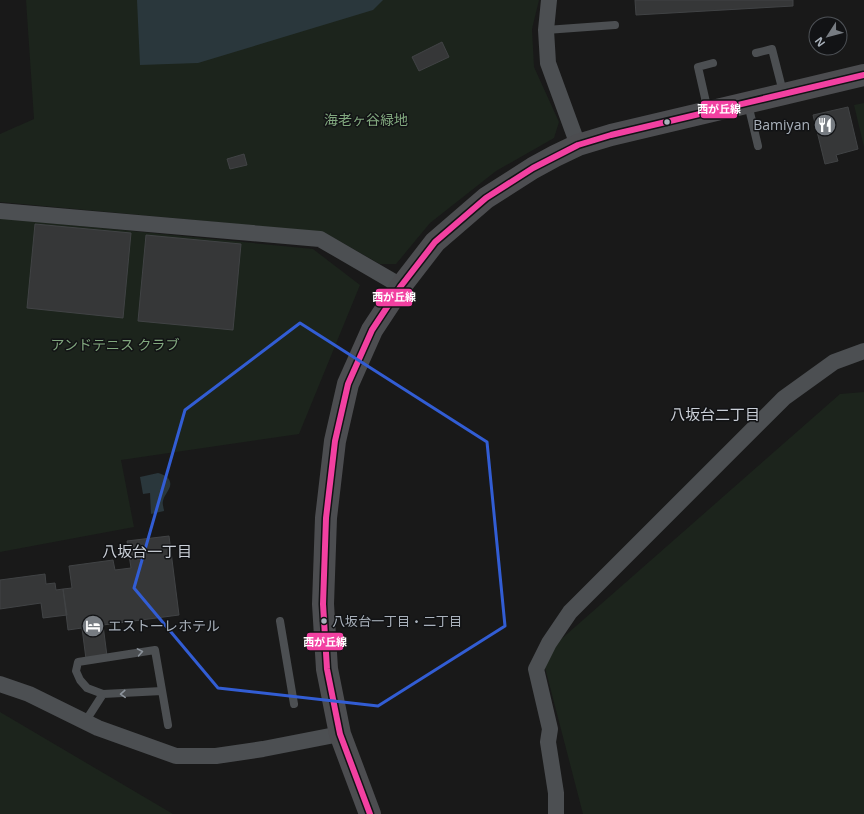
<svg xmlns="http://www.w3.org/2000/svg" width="864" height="814" font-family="'Open Sans','Noto Sans JP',sans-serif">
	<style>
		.green { fill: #1c241c }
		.water { fill: #2a373c }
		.building { fill: #363738; stroke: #414345 }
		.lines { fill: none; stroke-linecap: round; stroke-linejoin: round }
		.lane { stroke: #4c4f52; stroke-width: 8 }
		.street { stroke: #4c4f52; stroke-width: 16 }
		.secondary { stroke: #4c4d50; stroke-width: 22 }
		.bus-1-casing { stroke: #121315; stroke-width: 9 }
		.bus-1 { stroke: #f240a1; stroke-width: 6 }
		.oneway { stroke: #8d949c }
		.marked { fill: none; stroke: #325dd4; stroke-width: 3; stroke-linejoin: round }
		.bus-dot { fill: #a9b1bb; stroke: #121315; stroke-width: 1.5 }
		.labels { text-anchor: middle; stroke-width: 3; stroke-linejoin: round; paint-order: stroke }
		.bus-label { font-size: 13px; fill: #a9b1bb; stroke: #121315; text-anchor: start }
		.park-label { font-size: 14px; fill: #81a87e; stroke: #121315 }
		.poi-label { font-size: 14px; fill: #a9b1bb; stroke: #121315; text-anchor: end }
		.neighbourhood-label { font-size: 15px; fill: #cacfd7; stroke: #121315 }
		.line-badge { stroke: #121315; stroke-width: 1.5 }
		.badge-label { font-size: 11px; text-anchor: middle; font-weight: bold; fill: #fff }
	</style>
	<rect width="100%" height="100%" fill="#191919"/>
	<path class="green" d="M26,0H539L532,29L534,67L559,122L554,138L496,171L430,223L396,264H380L323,232L0,202V134L34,119Z
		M864,103V147L854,105Z
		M0,218L313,249L360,285L299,434L121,460L134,527L0,552Z
		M864,392V814H583L542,656L840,394Z
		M0,712L173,814H0Z"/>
	<path class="water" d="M137,0H383L373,10L198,63L140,65Z
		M158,473C162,474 164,475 167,477C176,486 164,493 163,501C162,504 164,508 164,511L151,514L150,493L143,494L140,477Z"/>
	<path class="building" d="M635,0H793V6L636,15Z
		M442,42L449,57L419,71L412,57Z
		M848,107L858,149L836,155L838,161L825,164L813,115Z
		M244,154L247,165L230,169L227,159Z
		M35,224L131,233L123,318L27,308Z
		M146,235L241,244L233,330L138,321Z
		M169,536L179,615L103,625L107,656L86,659L82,628L68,630L63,589L72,588L69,566L113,560L115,570L131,568L127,541Z
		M45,574L46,584L55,583L56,590L63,589L67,615L43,618L41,603L0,609V580Z"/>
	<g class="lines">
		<path class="lane" d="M546,30L615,25
			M756,53L772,49L783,92
			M748,104L758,146
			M708,111L698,67L713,63
			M280,621L294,704
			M162,691L103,694L87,688L80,680L76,671L78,662L155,650L168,725
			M85,722L103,694"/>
		<path class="street" d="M549,0L546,30L548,63L578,145
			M0,211L320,239L401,286
			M0,684L29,694L98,728L176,756H216L263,749L340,734
			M556,814V793L548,742L550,729L536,669L549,643L570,612L784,398L834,362L864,351"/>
		<path class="secondary" d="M370,814L340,734L327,669L323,604L326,518L335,441L348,384L372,330L401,286L435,242L486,198L533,168L555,156L578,145L611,135L864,75"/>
		<g class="bus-1-casing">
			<path id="bus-1" d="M370,814L340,734L327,669L323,604L326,518L335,441L348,384L372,330L401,286L435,242L486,198L533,168L578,145L611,135L864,75"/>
		</g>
		<use href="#bus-1" class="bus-1"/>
	</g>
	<defs><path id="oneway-chevron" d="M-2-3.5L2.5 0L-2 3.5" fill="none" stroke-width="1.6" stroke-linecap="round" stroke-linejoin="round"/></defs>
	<g class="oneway">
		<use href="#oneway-chevron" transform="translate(140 652) rotate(-10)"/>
		<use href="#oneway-chevron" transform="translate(123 694) rotate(177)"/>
	</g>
	<path class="marked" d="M300,323L487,442L505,626L378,706L218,688L134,588L185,410Z"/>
	<defs>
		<g id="restaurant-disc" transform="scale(1.15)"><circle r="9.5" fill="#777c82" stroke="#121315"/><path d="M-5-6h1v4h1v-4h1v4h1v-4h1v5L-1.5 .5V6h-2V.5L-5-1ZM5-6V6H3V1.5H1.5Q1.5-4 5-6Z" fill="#fff"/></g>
		<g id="hotel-disc" transform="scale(1.15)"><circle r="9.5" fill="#777c82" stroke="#121315"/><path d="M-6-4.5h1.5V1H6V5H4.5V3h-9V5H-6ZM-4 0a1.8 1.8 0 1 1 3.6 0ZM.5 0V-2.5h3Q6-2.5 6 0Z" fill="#fff"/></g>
	</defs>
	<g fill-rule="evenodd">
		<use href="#restaurant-disc" x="825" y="125"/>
		<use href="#hotel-disc" x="93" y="626"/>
	</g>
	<g class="bus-dot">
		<circle cx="667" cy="122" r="3.5"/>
		<circle cx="324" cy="621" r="3.5"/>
	</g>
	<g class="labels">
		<g class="bus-label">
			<text x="332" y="626">八坂台一丁目・二丁目</text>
		</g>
		<g class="park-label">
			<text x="366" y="125">海老ヶ谷緑地</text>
			<text x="115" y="350">アンドテニス クラブ</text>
		</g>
		<g class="poi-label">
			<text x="810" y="130">Bamiyan</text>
			<text x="108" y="631" text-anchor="start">エストーレホテル</text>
		</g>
		<g class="neighbourhood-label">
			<text x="715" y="420">八坂台二丁目</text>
			<text x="147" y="557">八坂台一丁目</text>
		</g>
	</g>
	<g class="line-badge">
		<rect x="700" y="100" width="38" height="19" rx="4" fill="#f240a1"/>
		<rect x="375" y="288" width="38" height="19" rx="4" fill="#f240a1"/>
		<rect x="306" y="632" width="38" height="19" rx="4" fill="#f240a1"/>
	</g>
	<g class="badge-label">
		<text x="719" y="113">西が丘線</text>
		<text x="394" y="301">西が丘線</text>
		<text x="325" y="646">西が丘線</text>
	</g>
	<g transform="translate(828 36) rotate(234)"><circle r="19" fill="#121315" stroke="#4e5257"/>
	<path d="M0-3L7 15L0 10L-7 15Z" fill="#777c82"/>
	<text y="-6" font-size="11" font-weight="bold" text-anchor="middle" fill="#a9b1bb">N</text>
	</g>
</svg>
